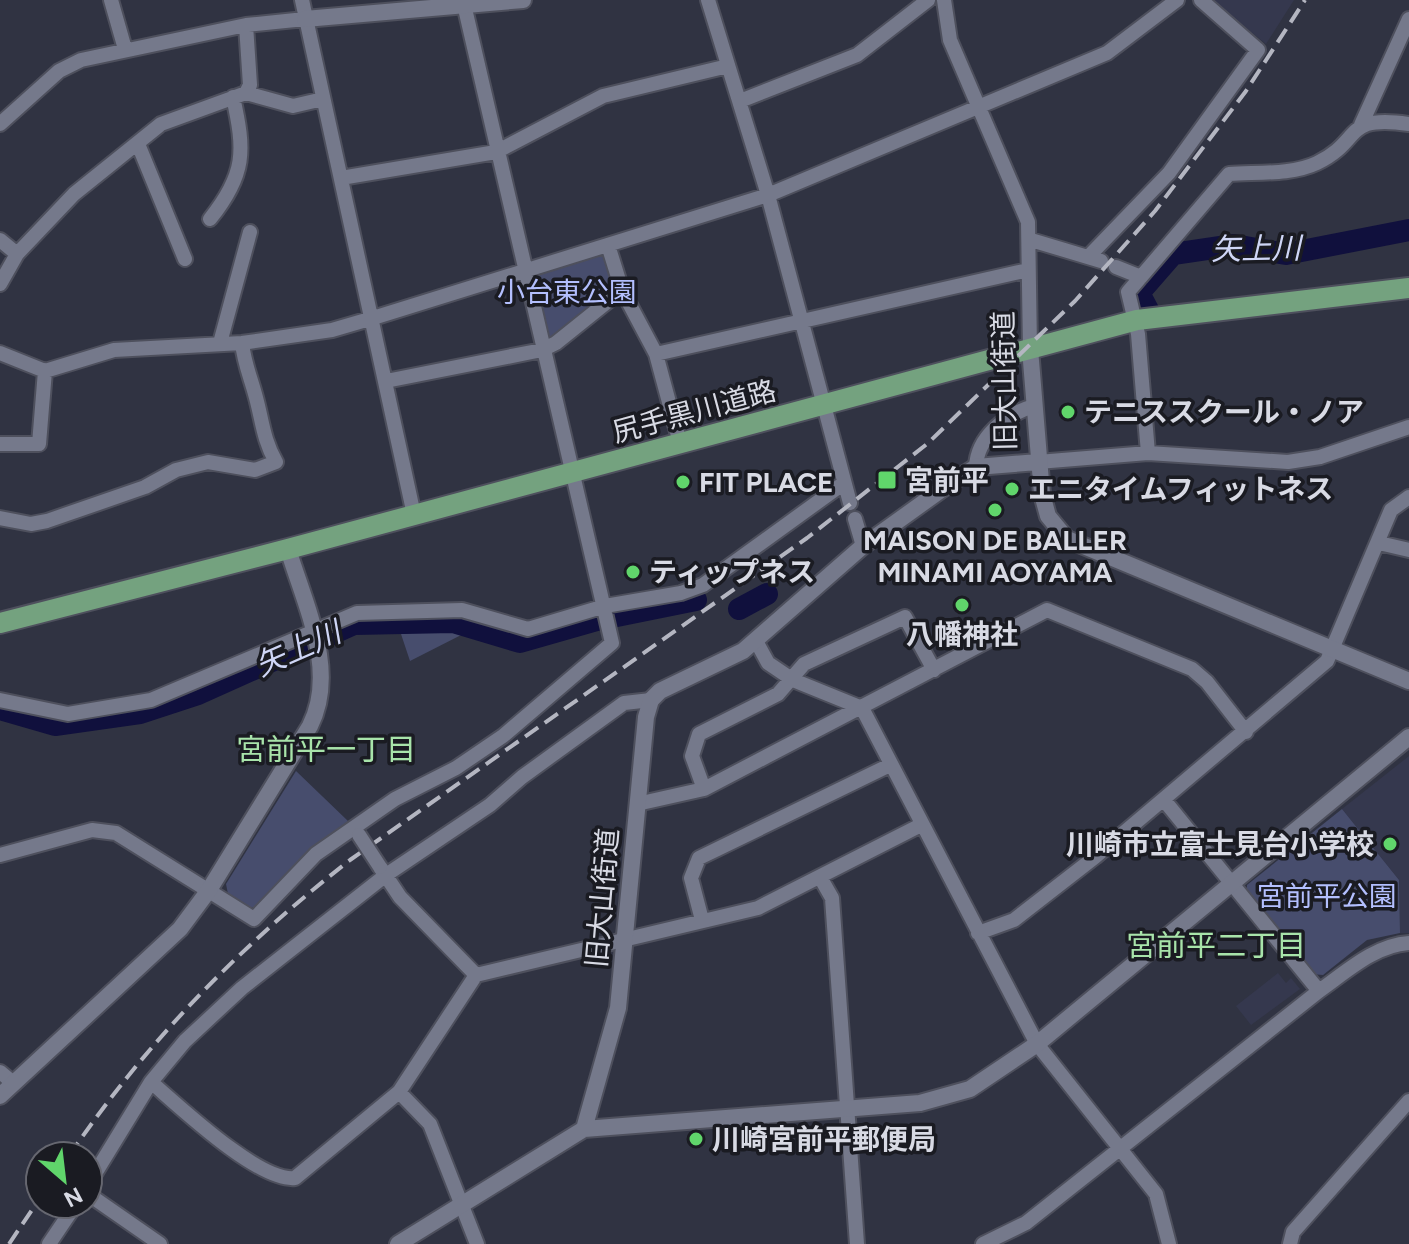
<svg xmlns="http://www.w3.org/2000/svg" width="1409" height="1244" font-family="Figtree,'Noto Sans JP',sans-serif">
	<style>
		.built { fill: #35384e }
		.green { fill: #474d6d }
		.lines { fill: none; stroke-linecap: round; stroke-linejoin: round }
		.river { stroke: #10103d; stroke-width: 22 }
		.minor-casing { stroke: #4e505d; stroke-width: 18 }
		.tertiary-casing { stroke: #4e505d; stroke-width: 20 }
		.primary-casing { stroke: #4e505d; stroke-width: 24 }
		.minor { stroke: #75798b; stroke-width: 14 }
		.tertiary { stroke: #75798b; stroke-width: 16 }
		.primary { stroke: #74a27f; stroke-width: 20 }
		.rail { stroke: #b4b6c1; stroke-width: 4; stroke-dasharray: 16 8; stroke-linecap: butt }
		.minor-bridge-casing { stroke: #4e505d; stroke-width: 18; stroke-linecap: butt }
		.minor-bridge { stroke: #75798b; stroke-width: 14 }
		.poi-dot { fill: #60d56b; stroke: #1a1b22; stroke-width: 3 }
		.labels { text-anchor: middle; stroke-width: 7; stroke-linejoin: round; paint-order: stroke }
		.park-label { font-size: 28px; fill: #b3bffe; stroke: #1a1b22 }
		.street-label { font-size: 28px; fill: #d8dae4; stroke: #1a1b22 }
		.poi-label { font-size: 28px; font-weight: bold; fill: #d8dae4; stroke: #1a1b22; text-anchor: start }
		.water-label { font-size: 30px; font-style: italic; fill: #cfd6f6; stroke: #1a1b22 }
		.neighbourhood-label { font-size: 30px; fill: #a8e4aa; stroke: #1a1b22 }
	</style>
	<rect width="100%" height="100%" fill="#303342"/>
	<path class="built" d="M1211,0H1294L1266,44Z
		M1409,756V933H1400L1399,880L1342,809Z
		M1278,973L1286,983L1291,978L1300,989L1251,1025L1236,1006Z"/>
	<path class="green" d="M599,252L607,257L615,285L611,295L554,340L547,339L532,279L537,271Z
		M453,624L469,631L410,661L399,628Z
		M296,771L348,821L308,853L260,905L251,908L228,894L226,884Z
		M1342,809L1399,880L1400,933L1367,940L1323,975L1311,974L1247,895V885Z"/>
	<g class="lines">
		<path class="river" d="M1148,310L1139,293L1173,254L1234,245L1286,254L1409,230
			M739,609L767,594
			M0,709L55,725L140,713L198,694L354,624L453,622L520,642L597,620L696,600"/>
		<g class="minor-casing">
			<path id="minor" d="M111,0L125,49
				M302,0L414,515
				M708,0L768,195L850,503
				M944,0L950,40L1028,222L1030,349
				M246,93L250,85L246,25
				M740,101L857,55L928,0
				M0,124L59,71L81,60L246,25L305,19
				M1361,125L1409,19
				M138,144L185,259
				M341,178L496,152L603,96L728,66
				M210,219C246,174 245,151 233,97
				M0,240L17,254
				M1031,240L1101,261
				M608,245L622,290L656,354L680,443
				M1089,256L1169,173L1258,50L1201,0
				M1116,267L1141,277
				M0,284L17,254L74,194L161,124L246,93L293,106L323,99
				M220,343L250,232
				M0,353L45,371L114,350L242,343L332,330L373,318L768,195L1107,53L1177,0
				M656,354L1028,270
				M386,381L542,350L556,343L622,290
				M0,444H39L45,371
				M1148,453L1138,334L1128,292L1229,174C1257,172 1292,175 1317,163C1363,141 1342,114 1409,124
				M1038,462L1148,453L1288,462L1320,457L1409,427
				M976,467C977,437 1006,414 1034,406
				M0,518L31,524L47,521L145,487L176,470L208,462L255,470L276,462C263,440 262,418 255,394C250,376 244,362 242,343
				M855,519L863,546
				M1379,543L1409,550
				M756,641L768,663L793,680L862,708L1037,1044L1156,1194L1169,1244
				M0,700L68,714L151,700L357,613L462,610L528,629L605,606L681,593L703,585L844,483
				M704,789L692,756L699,734L778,694L804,664L905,617L934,670
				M1164,800L1319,991
				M637,804L704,789L1047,610L1192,669L1207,682L1246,732
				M0,855L92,830L116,833L254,919L316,854L395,799L456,768L503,736L612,643L463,0
				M380,867L400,897L476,975
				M820,877L832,898L857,1244
				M702,920L691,878L699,858L890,765
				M978,933L1014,920L1095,857L1327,661L1391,510L1409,497
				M0,1072L12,1082
				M151,1082C180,1107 259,1182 295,1178L399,1092L476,975L758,908L921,825
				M399,1092L430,1124L477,1244
				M88,1185L151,1082L185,1041L242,988L386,875L490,805L522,777L624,703L651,700
				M88,1194L160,1244
				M49,1244L76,1204
				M983,1244L1026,1223L1319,991C1346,972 1375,945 1409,943
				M1290,1244L1293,1232L1409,1101"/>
		</g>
		<g class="tertiary-casing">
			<path id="tertiary" d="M305,19L523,0
				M1030,349L1042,494L1048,516L1067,539L1409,681
				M0,1096L180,929L209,890L310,726C338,671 305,605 288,549
				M584,1129L618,1008L646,717L651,700L660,691L743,651L863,546L952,482L976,467L1038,462
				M398,1244L584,1129L920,1103L970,1089L1037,1044L1409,737"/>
		</g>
		<g class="primary-casing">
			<path id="primary" d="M0,623L288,549L1137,320L1409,288"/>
		</g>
		<use href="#minor" class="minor"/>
		<use href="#tertiary" class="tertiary"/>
		<use href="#primary" class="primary"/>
		<path class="rail" d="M69,1156C147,1041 240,946 350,860L807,538L927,444L1075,301L1155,211L1246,91L1305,0
			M9,1244L40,1198"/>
		<g class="minor-bridge-casing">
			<path id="minor-bridge" d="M359,835L380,867"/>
		</g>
		<use href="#minor-bridge" class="minor-bridge"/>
	</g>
	<g class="poi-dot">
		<circle cx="1068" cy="412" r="8"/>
		<rect x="877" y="470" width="20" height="20" rx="4"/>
		<circle cx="683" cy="482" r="8"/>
		<circle cx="1012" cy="489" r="8"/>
		<circle cx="995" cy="510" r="8"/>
		<circle cx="633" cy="572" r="8"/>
		<circle cx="962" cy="605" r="8"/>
		<circle cx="1390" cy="844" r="8"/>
		<circle cx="696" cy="1139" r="8"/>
	</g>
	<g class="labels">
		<g class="park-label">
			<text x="567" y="302">小台東公園</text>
			<text x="1327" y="906">宮前平公園</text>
		</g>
		<g class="street-label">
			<text transform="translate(1004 381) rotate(-91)" y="10">旧大山街道</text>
			<text transform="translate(694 411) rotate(-15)" y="10">尻手黒川道路</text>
			<text transform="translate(602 898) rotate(-85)" y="10">旧大山街道</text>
		</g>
		<g class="poi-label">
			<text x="1084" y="422">テニススクール・ノア</text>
			<text x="905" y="490">宮前平</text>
			<text x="699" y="492">FIT PLACE</text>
			<text x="1028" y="499">エニタイムフィットネス</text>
			<text x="995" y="550" text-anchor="middle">MAISON DE BALLER<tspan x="995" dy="32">MINAMI AOYAMA</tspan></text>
			<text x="649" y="582">ティップネス</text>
			<text x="962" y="644" text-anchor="middle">八幡神社</text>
			<text x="1374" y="854" text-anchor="end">川崎市立富士見台小学校</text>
			<text x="712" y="1149">川崎宮前平郵便局</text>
		</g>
		<g class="water-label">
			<text transform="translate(1256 249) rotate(-1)" y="10">矢上川</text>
			<text transform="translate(298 649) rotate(-24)" y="10">矢上川</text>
		</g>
		<g class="neighbourhood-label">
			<text x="326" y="760">宮前平一丁目</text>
			<text x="1216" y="956">宮前平二丁目</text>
		</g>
	</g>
	<g transform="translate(64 1180) rotate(152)"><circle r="38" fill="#1a1b22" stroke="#666770" stroke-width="2"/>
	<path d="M0-6L14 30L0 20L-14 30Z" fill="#60d56b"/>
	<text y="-12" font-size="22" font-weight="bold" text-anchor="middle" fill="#d8dae4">N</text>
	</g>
</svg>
